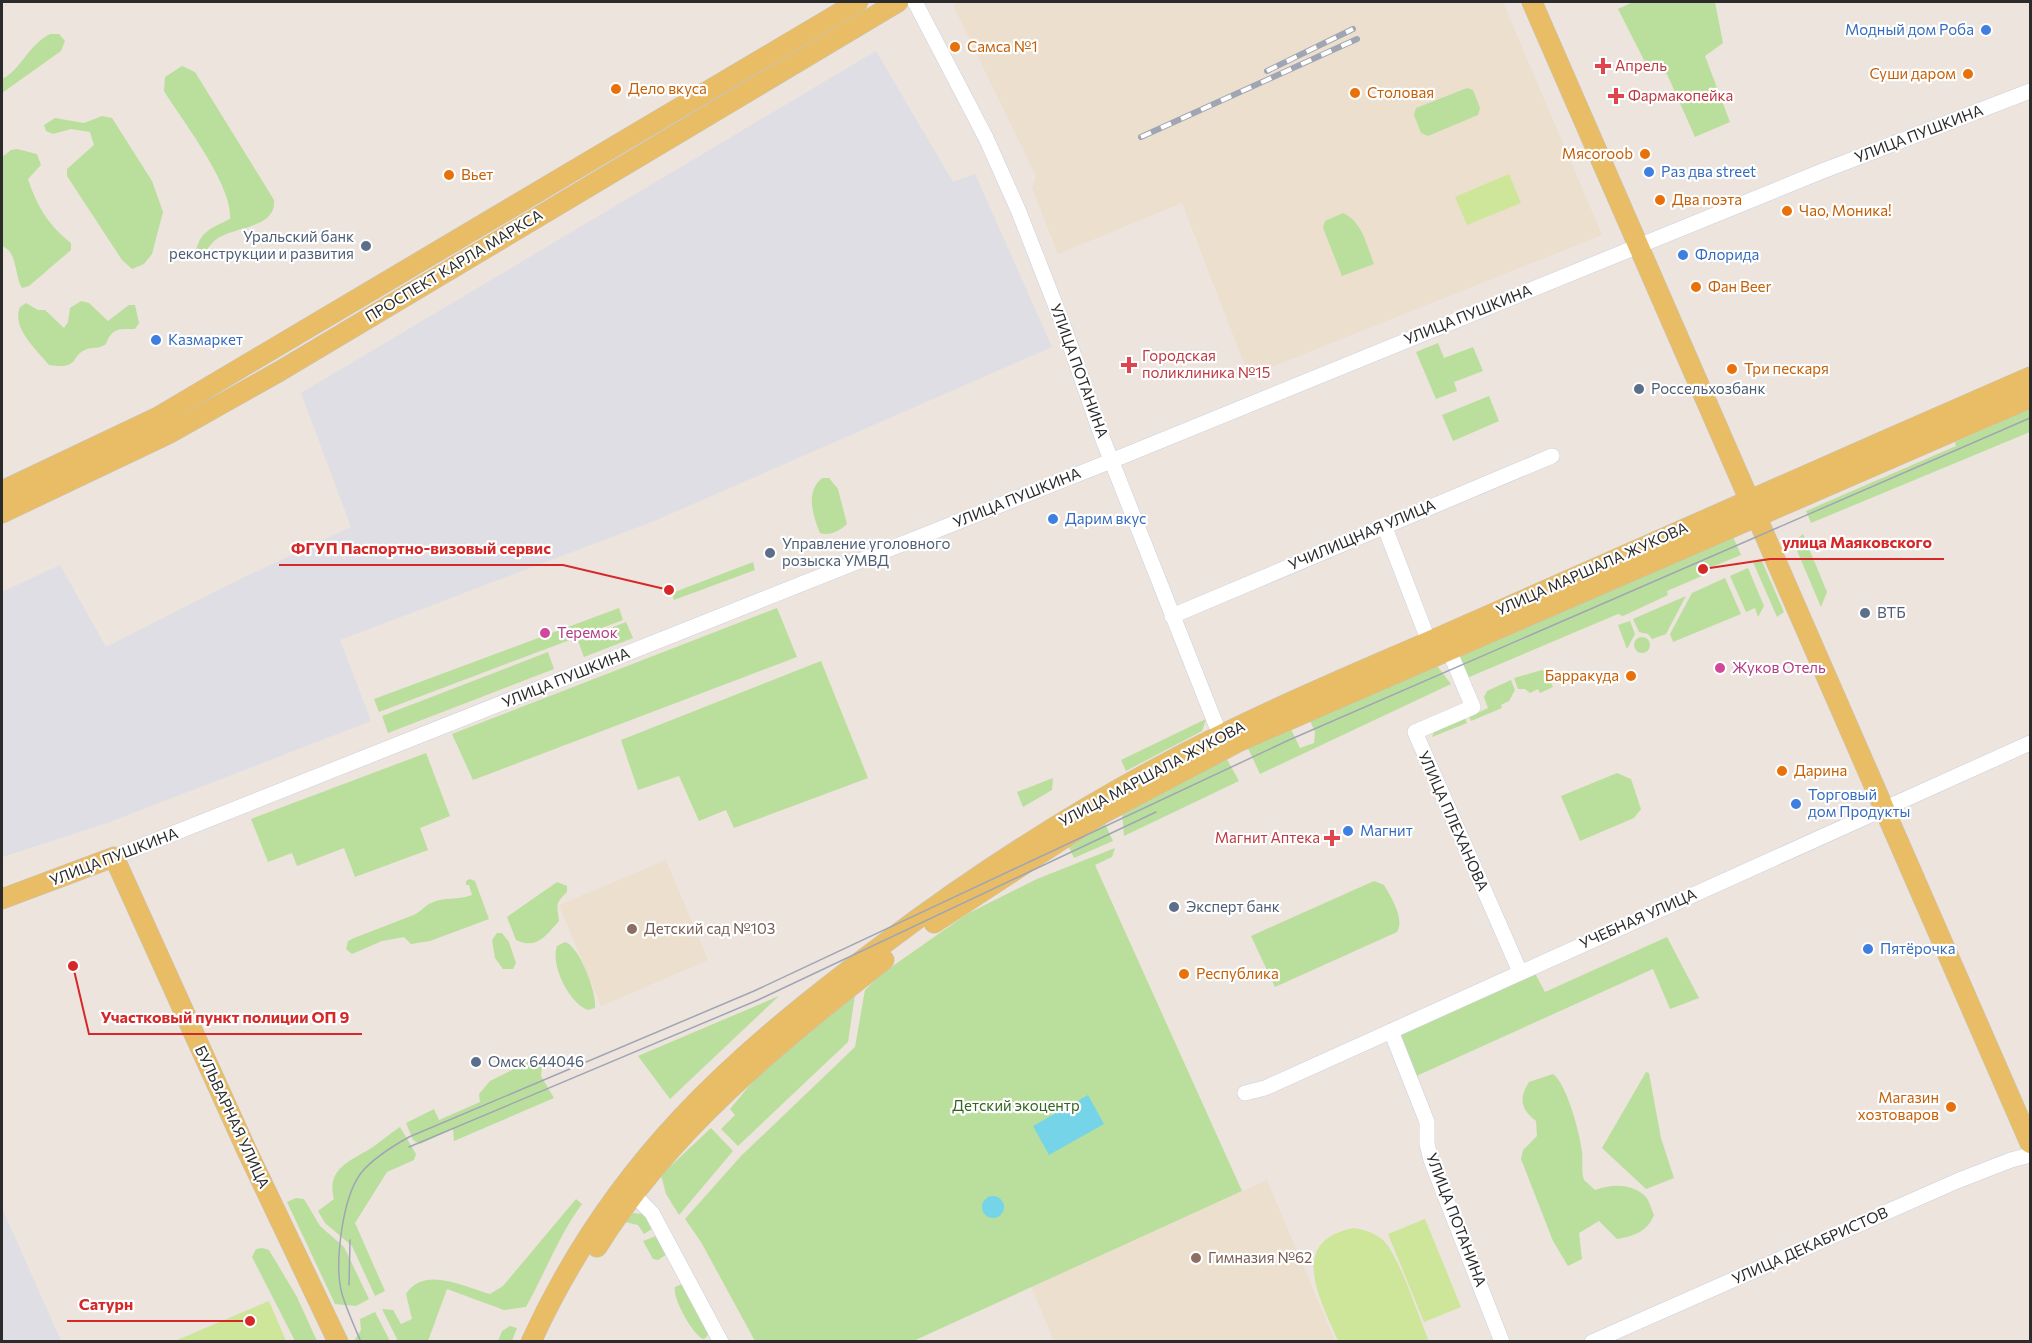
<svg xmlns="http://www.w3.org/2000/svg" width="2032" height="1343" font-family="Commissioner,sans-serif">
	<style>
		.industrial { fill: #dfdee4 }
		.education { fill: #ecdfce }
		.green { fill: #badf9d }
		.pitch { fill: #cde699 }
		.water { fill: #76d4e8 }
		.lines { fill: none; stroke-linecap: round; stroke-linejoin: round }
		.minor-casing { stroke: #ccd0db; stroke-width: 16 }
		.major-casing { stroke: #c4c4c4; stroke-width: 21 }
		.minor { stroke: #fff; stroke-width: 15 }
		.major { stroke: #e9bd65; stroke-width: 20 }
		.tram { stroke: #a0a5b4; stroke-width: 1.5 }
		.rail-casing { stroke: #a0a5b4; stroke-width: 6 }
		.rail { stroke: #fff; stroke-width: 4; stroke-dasharray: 11; stroke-linecap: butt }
		.shop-dot { fill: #3f7fe0; stroke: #fff; stroke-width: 2 }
		.food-dot { fill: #e8710a; stroke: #fff; stroke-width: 2 }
		.health-dot { fill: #e0444e; stroke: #fff; stroke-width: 2 }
		.service-dot { fill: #5c6f8a; stroke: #fff; stroke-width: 2 }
		.hotel-dot { fill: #d1479c; stroke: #fff; stroke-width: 2 }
		.education-dot { fill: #8d6e63; stroke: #fff; stroke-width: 2 }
		.labels { text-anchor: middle; stroke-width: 4.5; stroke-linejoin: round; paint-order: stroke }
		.shop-label { font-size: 15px; fill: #366cbe; stroke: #fff; text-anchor: start }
		.food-label { font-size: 15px; fill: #c56008; stroke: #fff; text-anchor: start }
		.health-label { font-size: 15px; fill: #be3a42; stroke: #fff; text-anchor: start }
		.street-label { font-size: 15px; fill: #2b2b2b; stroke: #fff }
		.service-label { font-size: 15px; fill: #4e5e75; stroke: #fff; text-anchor: start }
		.hotel-label { font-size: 15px; fill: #b23c85; stroke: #fff; text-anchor: start }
		.education-label { font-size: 15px; fill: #785e54; stroke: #fff; text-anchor: start }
		.park-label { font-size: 15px; fill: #33641e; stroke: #fff }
		.leader { fill: none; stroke: #d62828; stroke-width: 2 }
		.callout-dot { fill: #d62828; stroke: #fff; stroke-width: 2 }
		.callout-label { font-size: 16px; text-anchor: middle; font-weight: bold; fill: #d62828; stroke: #fff; stroke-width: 4.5; stroke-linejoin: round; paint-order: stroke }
	</style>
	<rect width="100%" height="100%" fill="#ece4dd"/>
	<path class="industrial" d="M876,51L953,182L975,174L1052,347L654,521L340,640L371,721L107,823L2,857V592L60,565L106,647L230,584L351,527L301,393Z
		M2,1208L61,1341H2Z"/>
	<path class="education" d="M959,2H1503L1602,235L1249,376L1182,203L1058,254L1032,188L1036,176L953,5Z
		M666,860L708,960L601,1006L559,905Z
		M1267,1180L1335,1341H1054L1031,1286Z"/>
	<path class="green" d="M1633,2H1715L1723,43L1705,56L1730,122L1695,137L1667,74L1649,70L1618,9Z
		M50,34H59L65,41L61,51L2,93V79C21,70 28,45 50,34Z
		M182,66L195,72L274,200C277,227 237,227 220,237C211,242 207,250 201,258L195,256C199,231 210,229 230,219C234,187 182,120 164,91L165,77Z
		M1467,88L1473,90L1480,108L1478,115L1428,136L1421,133L1414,115L1416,108Z
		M102,116L112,118L152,181L163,212L152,254L144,264L132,269L122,260L67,176V169L94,145L90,132L71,129L53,134L46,131L44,125L55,118L84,123Z
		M17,149L37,154L41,165L28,179C37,206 48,225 71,243V250L29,286L22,288C14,275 18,252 2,246V157L11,150Z
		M1343,213C1362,221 1367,246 1374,264L1342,276L1323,228L1325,221Z
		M81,301L89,303L108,321L129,305H135L139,323L135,329C118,329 112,328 106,344C100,349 94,347 87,349C69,356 81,370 49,365C37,350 11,328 20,307L26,303L38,310H45L64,328L68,322L70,308Z
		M1438,343L1444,358L1473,347L1483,371L1454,382L1457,391L1436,399L1416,352Z
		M1489,396L1499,421L1453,441L1442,415Z
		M2030,404V432L1811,523L1806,511L1956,446L1955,442L1994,425L2006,414Z
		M822,478H829L838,489L847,524C839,531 831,536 820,533C813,516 805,492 822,478Z
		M1731,532L1741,555L1704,570L1706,573L1702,576L1667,591L1668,595L1623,616L1618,614L1467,678L1462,671L1459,654Z
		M1803,534L1827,592L1821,607L1795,546V541Z
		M1761,559L1784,612L1777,617L1753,562Z
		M753,562L755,570L674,600L672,593Z
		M1748,568L1764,606L1758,617L1755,608L1746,612L1730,576Z
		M1725,578L1741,614L1673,642L1670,634L1692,593Z
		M1686,596L1666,634L1652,639L1648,634L1639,632L1633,619Z
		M619,608L623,620L379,712L374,699Z
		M777,608L797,657L473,780L452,734Z
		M1630,621L1635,634L1627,649L1618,625Z
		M626,622L633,638L584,657L578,641Z
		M1634 645a8 8 0 1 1 16 0a8 8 0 1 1-16 0Z
		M548,652L554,669L388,733L382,716Z
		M821,661L868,778L734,828L726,810L699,821L679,776L638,790L621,740Z
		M1435,663L1451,684L1260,774L1246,744L1289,725L1300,748L1314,743L1315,732L1308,716Z
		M1542,670L1546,672L1553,687L1540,693L1538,689L1530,693L1525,689H1518L1514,678Z
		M1511,680L1515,690L1509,701L1501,705L1502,708L1471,721L1469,717L1488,708L1484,697L1487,691Z
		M1465,718L1467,723L1432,737L1434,731Z
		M1206,719L1202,731L1126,771L1121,760Z
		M426,753L450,816L420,828L428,850L355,877L344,848L297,866L292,853L268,862L251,819Z
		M1224,754L1239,781L1124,836L1122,811Z
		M1617,773L1631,779L1641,809L1634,818L1580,841L1561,796Z
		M1053,778L1052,790L1023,807L1017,792Z
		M1103,819L1113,841L1074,858L1066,841Z
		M1115,848L1112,857L1095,865L1242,1191L911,1342L755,1341L701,1242L685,1219L741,1156L855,1047L865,990L880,975L967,914L1037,879Z
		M470,879L475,881L489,919L430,941L411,944L404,937L382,941L352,954L346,949L348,941L354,938C373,931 392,923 411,916C419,914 424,906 431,903C445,896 457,901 472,895L469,885H466V881Z
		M1374,881L1384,885C1391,897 1405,919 1397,932L1275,987L1251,936Z
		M557,882L567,886V892C555,904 557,903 559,921C546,936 536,950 516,940L507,917Z
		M497,933H502L509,942L516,963L513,969H503L495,958L492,940Z
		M1667,937L1699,998L1670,1009L1653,969L1412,1078L1394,1032L1533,970L1545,992Z
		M565,942C580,947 597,993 595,1008L588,1010C569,1003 550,965 557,946Z
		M855,995L848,1042L738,1146L721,1129L735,1115L730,1109L760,1073Z
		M779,996L670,1099L638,1056Z
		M530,1061H538L542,1066L541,1076L554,1098L454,1141L453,1129L420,1144L413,1140L406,1123L434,1109L439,1120L480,1102L479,1094L490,1081Z
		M1646,1072L1649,1073L1661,1138L1674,1178L1646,1189L1602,1148Z
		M1553,1074C1567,1084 1580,1134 1582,1152C1583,1162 1581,1171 1584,1180L1595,1190C1612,1184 1632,1183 1646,1197C1649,1201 1652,1210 1654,1215C1647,1232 1634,1236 1617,1239L1599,1221L1579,1233L1582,1259L1568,1266L1553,1241L1521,1159L1523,1150L1537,1136L1536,1121C1520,1109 1519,1098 1529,1082Z
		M400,1127L416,1154L414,1160L387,1172L355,1223L385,1291L375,1296L352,1246L325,1223L318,1211L334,1199C325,1165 356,1160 377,1144C385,1138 392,1132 400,1127Z
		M711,1128L733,1151L679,1215L666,1194L661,1175Z
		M296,1198L304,1199L320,1226L344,1247L369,1299L356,1306L335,1304L287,1202Z
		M576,1199L582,1204C559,1235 545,1273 526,1307L504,1310L447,1289L428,1341H398L382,1309L393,1310L401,1324L412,1319L406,1294C424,1265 465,1287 490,1294L503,1286Z
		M632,1213L643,1214L655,1227L644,1234L638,1225L625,1222Z
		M659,1235L667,1254L658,1260L653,1259L643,1241Z
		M262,1248L269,1250L297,1297L317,1341H295L252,1257L256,1249Z
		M682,1284L710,1333L704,1339C694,1337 672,1298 675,1287Z
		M375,1312L390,1341H354L361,1330L360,1319Z
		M510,1326L517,1328L512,1341H498L502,1331Z"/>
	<path class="pitch" d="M1509,174L1521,203L1467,225L1455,197Z
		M1425,1219L1461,1307L1424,1322L1388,1234Z
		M1354,1228C1365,1230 1376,1233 1384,1241C1401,1260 1418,1316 1429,1341H1338C1321,1300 1286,1241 1354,1228Z
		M269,1301L286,1341H175Z"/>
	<path class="water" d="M1088,1095L1104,1124L1049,1155L1033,1126Z
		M982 1207a11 11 0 1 1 22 0a11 11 0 1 1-22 0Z"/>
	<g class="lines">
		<g class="minor-casing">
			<path id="minor" d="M915,2L986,138L1019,212L1062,322L1102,437L1220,735L1221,747
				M1384,525L1429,642
				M1172,616L1552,456
				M1445,641L1473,707L1415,732L1520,972
				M114,857L1111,461L1820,172L2030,91
				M1391,1031L1427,1122V1144L1431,1160L1502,1342
				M1245,1093L1265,1088L2030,743
				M628,1189L652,1213L721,1342
				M1592,1342L1957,1181L2011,1160L2030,1155"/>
		</g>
		<g class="major-casing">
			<path id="major" d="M1532,2L2030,1143
				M2,491L158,417L858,2
				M2,513L168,434L280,371L898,2
				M2,899L114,857L247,1151L338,1342
				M934,923L1098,816L1240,741L2030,398
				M597,1247C670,1130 777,1044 884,960
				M531,1342C613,1163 730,1058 885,943C990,864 1101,794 1219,736C1301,695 1386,661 1469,624C1656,540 1843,459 2030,377"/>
		</g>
		<use href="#minor" class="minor"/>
		<use href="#major" class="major"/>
		<path class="tram" d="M409,1147L758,1000L1156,812
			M349,1285L350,1240
			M361,1342C354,1326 347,1310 342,1294C334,1265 342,1198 361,1173C373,1158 393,1146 409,1137L754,991L1289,740L2030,418"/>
		<g class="rail-casing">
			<path id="rail" d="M1267,71L1353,29
				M1141,137L1357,39"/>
		</g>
		<use href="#rail" class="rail"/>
	</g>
	<g class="shop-dot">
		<circle cx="1986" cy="30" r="6"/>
		<circle cx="1649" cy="172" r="6"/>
		<circle cx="1683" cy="255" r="6"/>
		<circle cx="156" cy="340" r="6"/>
		<circle cx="1053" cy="519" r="6"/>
		<circle cx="1796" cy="804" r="6"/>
		<circle cx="1348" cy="831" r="6"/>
		<circle cx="1868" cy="949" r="6"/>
	</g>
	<g class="food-dot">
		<circle cx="955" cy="47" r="6"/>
		<circle cx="1968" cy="74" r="6"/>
		<circle cx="616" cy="89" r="6"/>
		<circle cx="1355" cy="93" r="6"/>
		<circle cx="1645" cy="154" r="6"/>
		<circle cx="449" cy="175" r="6"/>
		<circle cx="1660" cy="200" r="6"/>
		<circle cx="1787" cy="211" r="6"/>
		<circle cx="1696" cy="287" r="6"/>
		<circle cx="1732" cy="369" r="6"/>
		<circle cx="1631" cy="676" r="6"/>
		<circle cx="1782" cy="771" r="6"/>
		<circle cx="1184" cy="974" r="6"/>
		<circle cx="1951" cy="1107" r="6"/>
	</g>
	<g class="health-dot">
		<path d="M1600 57h6v6h6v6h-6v6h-6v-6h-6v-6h6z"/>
		<path d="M1613 87h6v6h6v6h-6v6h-6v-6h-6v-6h6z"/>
		<path d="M1126 356h6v6h6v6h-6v6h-6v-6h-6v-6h6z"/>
		<path d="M1329 829h6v6h6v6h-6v6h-6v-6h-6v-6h6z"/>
	</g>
	<g class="service-dot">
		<circle cx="366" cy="246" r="6"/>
		<circle cx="1639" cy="389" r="6"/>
		<circle cx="770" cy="553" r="6"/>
		<circle cx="1865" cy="613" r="6"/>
		<circle cx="1174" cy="907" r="6"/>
		<circle cx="476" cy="1062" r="6"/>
	</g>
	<g class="hotel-dot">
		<circle cx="545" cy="633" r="6"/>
		<circle cx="1720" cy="668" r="6"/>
	</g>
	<g class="education-dot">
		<circle cx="632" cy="929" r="6"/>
		<circle cx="1196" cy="1258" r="6"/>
	</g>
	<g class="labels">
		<g class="shop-label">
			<text x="1974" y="35" text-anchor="end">Модный дом Роба</text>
			<text x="1661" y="177">Раз два street</text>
			<text x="1695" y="260">Флорида</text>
			<text x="168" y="345">Казмаркет</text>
			<text x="1065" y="524">Дарим вкус</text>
			<text x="1808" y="800">Торговый<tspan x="1808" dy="17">дом Продукты</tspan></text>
			<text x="1360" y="836">Магнит</text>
			<text x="1880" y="954">Пятёрочка</text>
		</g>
		<g class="food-label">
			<text x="967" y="52">Самса №1</text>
			<text x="1956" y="79" text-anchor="end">Суши даром</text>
			<text x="628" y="94">Дело вкуса</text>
			<text x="1367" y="98">Столовая</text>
			<text x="1633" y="159" text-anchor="end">Мясоroob</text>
			<text x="461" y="180">Вьет</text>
			<text x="1672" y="205">Два поэта</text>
			<text x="1799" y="216">Чао, Моника!</text>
			<text x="1708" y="292">Фан Beer</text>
			<text x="1744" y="374">Три пескаря</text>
			<text x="1619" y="681" text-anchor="end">Барракуда</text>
			<text x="1794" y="776">Дарина</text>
			<text x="1196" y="979">Республика</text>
			<text x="1939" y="1103" text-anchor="end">Магазин<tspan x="1939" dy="17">хозтоваров</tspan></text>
		</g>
		<g class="health-label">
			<text x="1615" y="71">Апрель</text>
			<text x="1628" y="101">Фармакопейка</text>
			<text x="1142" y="361">Городская<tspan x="1142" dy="17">поликлиника №15</tspan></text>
			<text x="1320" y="843" text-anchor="end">Магнит Аптека</text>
		</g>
		<g class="street-label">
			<text transform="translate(1919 134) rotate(-21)" y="5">УЛИЦА ПУШКИНА</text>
			<text transform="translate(454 266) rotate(-31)" y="5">ПРОСПЕКТ КАРЛА МАРКСА</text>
			<text transform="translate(1468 315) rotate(-22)" y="5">УЛИЦА ПУШКИНА</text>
			<text transform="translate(1079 371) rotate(70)" y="5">УЛИЦА ПОТАНИНА</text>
			<text transform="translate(1017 498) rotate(-22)" y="5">УЛИЦА ПУШКИНА</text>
			<text transform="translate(1362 535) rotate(-23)" y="5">УЧИЛИЩНАЯ УЛИЦА</text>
			<text transform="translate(1592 569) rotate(-24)" y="5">УЛИЦА МАРШАЛА ЖУКОВА</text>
			<text transform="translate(566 678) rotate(-22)" y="5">УЛИЦА ПУШКИНА</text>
			<text transform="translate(1152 774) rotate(-28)" y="5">УЛИЦА МАРШАЛА ЖУКОВА</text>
			<text transform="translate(1453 821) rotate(66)" y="5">УЛИЦА ПЛЕХАНОВА</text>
			<text transform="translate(114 857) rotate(-21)" y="5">УЛИЦА ПУШКИНА</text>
			<text transform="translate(1638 919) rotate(-24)" y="5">УЧЕБНАЯ УЛИЦА</text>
			<text transform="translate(232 1117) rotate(65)" y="5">БУЛЬВАРНАЯ УЛИЦА</text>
			<text transform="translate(1456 1220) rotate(69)" y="5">УЛИЦА ПОТАНИНА</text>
			<text transform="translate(1810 1246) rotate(-24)" y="5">УЛИЦА ДЕКАБРИСТОВ</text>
		</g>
		<g class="service-label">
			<text x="354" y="242" text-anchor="end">Уральский банк<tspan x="354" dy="17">реконструкции и развития</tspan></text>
			<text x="1651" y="394">Россельхозбанк</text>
			<text x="782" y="549">Управление уголовного<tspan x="782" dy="17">розыска УМВД</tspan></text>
			<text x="1877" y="618">ВТБ</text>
			<text x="1186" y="912">Эксперт банк</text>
			<text x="488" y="1067">Омск 644046</text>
		</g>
		<g class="hotel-label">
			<text x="557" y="638">Теремок</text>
			<text x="1732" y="673">Жуков Отель</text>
		</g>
		<g class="education-label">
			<text x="644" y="934">Детский сад №103</text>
			<text x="1208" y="1263">Гимназия №62</text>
		</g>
		<g class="park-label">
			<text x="1016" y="1111">Детский экоцентр</text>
		</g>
	</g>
	<path class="leader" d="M1703 569L1770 559H1944M669 590L563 565H279M73 966L89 1034H362M250 1321L145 1321H67"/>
	<g class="callout-dot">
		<circle cx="1703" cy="569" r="6"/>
		<circle cx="669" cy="590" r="6"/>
		<circle cx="73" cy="966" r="6"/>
		<circle cx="250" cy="1321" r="6"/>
	</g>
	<g class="callout-label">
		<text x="1857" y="548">улица Маяковского</text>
		<text x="421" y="554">ФГУП Паспортно-визовый сервис</text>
		<text x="225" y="1023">Участковый пункт полиции ОП 9</text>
		<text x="106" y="1310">Сатурн</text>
	</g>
	<rect width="2032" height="1343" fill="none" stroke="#2b2b2b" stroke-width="6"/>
</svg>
